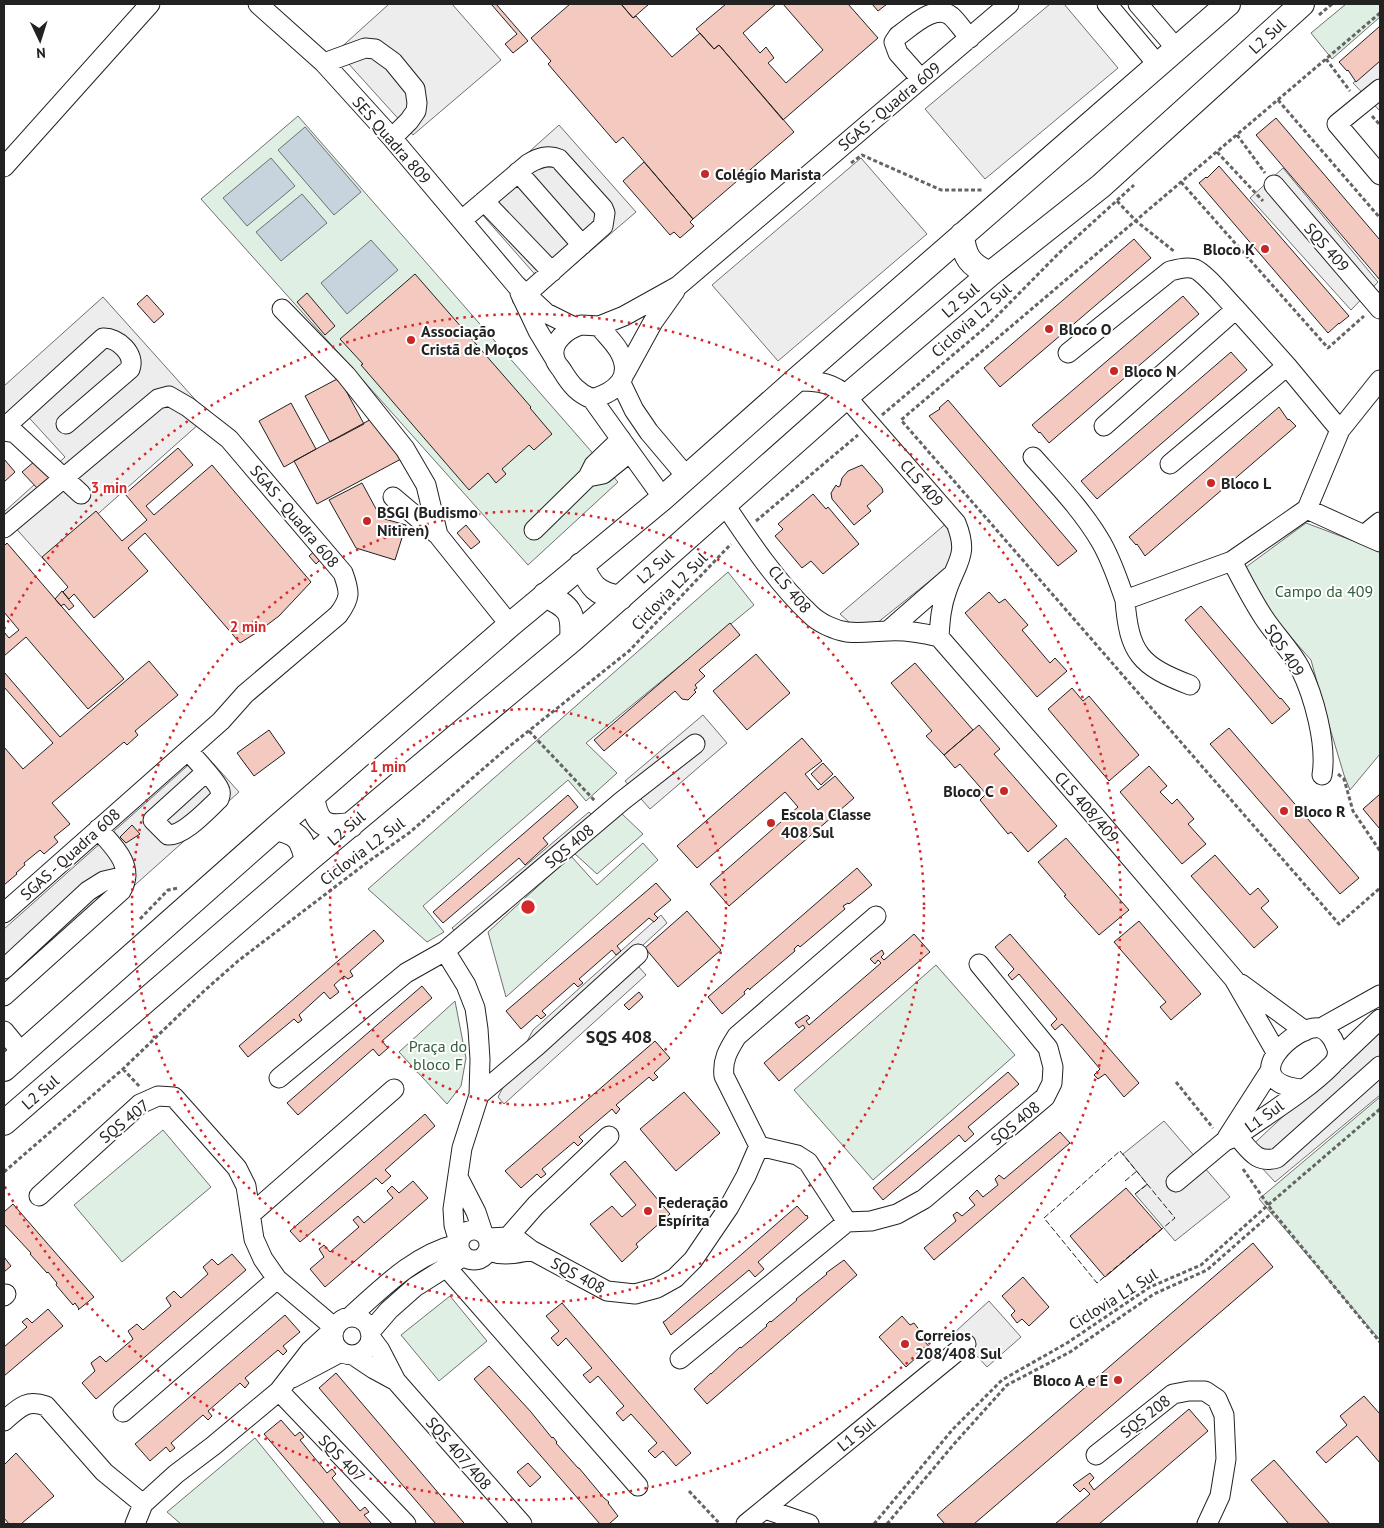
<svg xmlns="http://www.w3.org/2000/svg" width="1384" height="1528" font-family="'PT Sans',sans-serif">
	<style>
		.green { fill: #e0efe3; stroke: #6f6f6f }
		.parking { fill: #ededed; stroke: #6f6f6f }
		.water { fill: #c7d3dd; stroke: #6f6f6f }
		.building { fill: #f3c9c0; stroke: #222 }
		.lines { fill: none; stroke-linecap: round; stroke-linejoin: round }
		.minor-casing { stroke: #222; stroke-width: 21 }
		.major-casing { stroke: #222; stroke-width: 26 }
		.path { stroke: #646464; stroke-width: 3; stroke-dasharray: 4 2.5; stroke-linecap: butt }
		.minor { stroke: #fff; stroke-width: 19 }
		.major { stroke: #fff; stroke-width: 24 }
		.fence { stroke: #222; stroke-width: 1; stroke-dasharray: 6 2.5; stroke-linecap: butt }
		.ring { fill: none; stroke: #d62828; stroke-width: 2.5; stroke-dasharray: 2.5 5 }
		.poi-dot { fill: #c62828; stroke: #fff; stroke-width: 2 }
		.labels { text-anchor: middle; stroke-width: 4; stroke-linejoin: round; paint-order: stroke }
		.street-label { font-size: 16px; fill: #222; stroke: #fff }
		.poi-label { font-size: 16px; font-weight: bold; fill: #222; stroke: #fff; text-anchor: start }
		.park-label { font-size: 16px; fill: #2f5e38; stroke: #fff }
		.neighbourhood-label { font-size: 18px; font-weight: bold; fill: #222; stroke: #fff }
		.centre { fill: #d62828; stroke: #fff; stroke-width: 2.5 }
		.ring-label { font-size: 15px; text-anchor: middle; font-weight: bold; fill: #d62828; stroke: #fff; stroke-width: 4; stroke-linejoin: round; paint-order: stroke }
	</style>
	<rect width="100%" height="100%" fill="#fff"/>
	<path class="green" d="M1346,4H1380V17L1332,59L1311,33Z
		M298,116L618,482L528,565L201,199Z
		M1306,523L1380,551V754L1350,790L1344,775L1326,715L1311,660L1282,627L1242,570Z
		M728,572L754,605L586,743L617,773L586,801L568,780L423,906L444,932L427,942L368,889Z
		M620,812L643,834L597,874L574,853Z
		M643,843L658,860L506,997L488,932L571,856L597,885Z
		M936,965L1015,1055L873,1180L794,1090Z
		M455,1001L466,1058L461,1086L447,1104L399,1052Z
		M1380,1097V1340L1259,1199Z
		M163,1130L211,1187L122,1262L74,1205Z
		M450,1296L487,1341L439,1381L401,1335Z
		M255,1438L325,1524H181L167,1512Z"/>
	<path class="parking" d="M389,4H452L501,60L413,135L337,51Z
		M1050,4H1064L1118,68L985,179L925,109Z
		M1380,59V111L1353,83Z
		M559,125L636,212L547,288L472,203Z
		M861,158L927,234L778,361L712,285Z
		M1283,168L1378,282L1351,310L1250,198Z
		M103,297L209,415L45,561L4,515V512L65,457L21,409L4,425V386Z
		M948,522L959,539L946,568L877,623L858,630L840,614Z
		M703,715L727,743L650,809L625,781Z
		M203,752L239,792L4,1002V929Z
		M589,812L594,817L457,934L452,928Z
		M661,915L667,923L630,957L646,975L504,1104L498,1097L533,1030Z
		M1380,1026V1095L1275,1182L1246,1151Z
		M1164,1121L1230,1197L1175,1241L1135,1194L1147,1184L1123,1154Z
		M989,1301L1021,1337L987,1367L955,1332Z"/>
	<path class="water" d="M305,127L361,192L334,215L278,150Z
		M271,158L295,186L247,226L223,198Z
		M302,194L327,223L281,261L256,232Z
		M371,240L398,270L347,314L321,283Z"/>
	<path class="building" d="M491,4H496L528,41L513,53L505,44L517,34Z
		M570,4H621L633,18L636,16L672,57L700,33L714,49L719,45L794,132L693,219L623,137L616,143L548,64L551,61L531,38Z
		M621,4H649L633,18Z
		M726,4H776L743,33L760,53L766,47L774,58L768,63L786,83L823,50L783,4H848L878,38L783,120L719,45L714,49L696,29Z
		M872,4H887L878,11Z
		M1380,26V61L1356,82L1348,70L1347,71L1339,62Z
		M1276,118L1380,240V280L1256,135Z
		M644,162L693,219L694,218L690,222L694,226L680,238L674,232L670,235L623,181Z
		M1219,166L1349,316L1339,324V323L1328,333L1199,183L1206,177L1207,178Z
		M1134,239L1151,258L1000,387L984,368Z
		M415,274L531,407L530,408L552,434L534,450L529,445L502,469L506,474L496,483L488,473L469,490L361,365L363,364L340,339Z
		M307,293L335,326L325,335L297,302Z
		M147,295L164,314L154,323L137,304Z
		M1183,296L1199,314L1049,443L1040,432L1039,433L1032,425Z
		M1231,352L1247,370L1097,499L1081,481Z
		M339,378L364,424L330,442L305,396Z
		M948,400L1077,551L1058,566L929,416L940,409L939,408Z
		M291,403L316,449L284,467L259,421Z
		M1279,407L1288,420L1289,419L1296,426L1145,556L1137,544L1136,545L1129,537Z
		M377,416L401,459L317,504L294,461Z
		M178,448L193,465L146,506L154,515L212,465L311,582L279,616L259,631L240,643L145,533L128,548L148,571L94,618L74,594L69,599L63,592L68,587L42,557L96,511L122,541L147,520L125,494Z
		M4,459L15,472L4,482Z
		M35,461L51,479L38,489L22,472Z
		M862,465L882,488L883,492L867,506L871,511L854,525L832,499L831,493L836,485L838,487L840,486L842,478L848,471Z
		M362,483L381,518L406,525L395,560L356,548L329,500Z
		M813,494L826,509L828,507L859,544L823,574L811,561L802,568L775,536L783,529L778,524Z
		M466,525L480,542L471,549L457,533Z
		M7,543L124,679L88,709L26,637L4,656V632L9,638L19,630L4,612V546Z
		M317,549L323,557L316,564L309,556Z
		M62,591L74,606L69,610L64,604L61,606L55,599Z
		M989,592L999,603L1005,599L1028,625L1022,630L1050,663L1055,658L1067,671L1037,697L965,613Z
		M1201,606L1280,699L1281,698L1290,709L1272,724L1185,620Z
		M730,623L740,635L699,670L705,676L695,685L697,688L694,690L696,692L688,700L682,699L675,691L604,751L594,740Z
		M756,654L790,693L747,730L713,691Z
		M149,661L178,695L135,731L138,735L127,745L124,742L52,803L70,824L54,837L58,842L44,854L40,850L24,863L25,865L16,873L17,874L4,885V747L23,769L53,743L4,687V672L60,737Z
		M915,663L973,730L944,755L926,736L932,731L891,683Z
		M1072,688L1083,701L1089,696L1139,755L1109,781L1048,709Z
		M979,725L1000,749L994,754L1057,826L1028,852L1011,832L1008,834L980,800L986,794L960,764L955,768L944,755Z
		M1229,728L1359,878L1340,894L1210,744Z
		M269,730L285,753L254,776L237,753Z
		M802,738L822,761L805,774L818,790L835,776L854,798L729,906L710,884L798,807L785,792L697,868L677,846Z
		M823,763L833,774L821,785L811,774Z
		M1149,766L1167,786L1160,792L1172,804L1177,799L1194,819L1188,824L1206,844L1182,864L1120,792Z
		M1380,794V827L1379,828L1363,809Z
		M568,795L578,807L543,838L548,844L525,865L519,858L443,923L433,912Z
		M132,825L140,834L126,843L120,837Z
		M1066,838L1129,910L1099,935L1064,896L1066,895L1038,862Z
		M1215,855L1250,895L1258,888L1269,901L1261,908L1278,927L1254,948L1191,876Z
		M857,868L872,885L849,904L848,903L843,906L845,909L800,947L798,945L794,949L795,951L750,989V990L748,988L744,992L745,994L722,1014L708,997Z
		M656,883L671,900L654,914L658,918L654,922L649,918L617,946L621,951L616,955L612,950L579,979L583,983L578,987L574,983L542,1011L546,1015L541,1019L537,1015L521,1029L506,1011Z
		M687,911L721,950L678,987L645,948Z
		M1139,921L1201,994L1171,1020L1160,1007L1166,1002L1114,942Z
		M374,930L384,941L350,971L353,976L348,979L344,976L334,985L339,992L330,999L324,992L299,1015L302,1020L298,1023L294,1019L248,1057L239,1046Z
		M914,934L930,952L779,1081L764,1063L805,1028L803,1025L799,1028L795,1023L807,1015L810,1018L806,1021L809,1025L881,963L878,960L875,964L870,959L882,950L884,954L881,957L884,960Z
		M1010,934L1139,1083L1124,1097L1105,1074L1098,1079L1094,1075L1100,1069L1062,1024L1055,1030L1051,1025L1057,1019L1019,974L1012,980L1008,975L1014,969L995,947Z
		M422,986L432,998L382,1041L388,1048L379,1056L373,1049L298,1115L287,1103Z
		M639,992L643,997L629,1010L624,1005Z
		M655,1041L670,1058L654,1073L658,1077L653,1081L649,1077L616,1105L620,1109L616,1114L612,1109L579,1137L583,1141L578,1146L574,1142L542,1169L546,1174L541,1178L537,1174L521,1188L505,1171Z
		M1008,1072L1019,1084L968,1127L974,1134L965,1142L959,1135L883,1200L873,1188Z
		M684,1092L720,1133L676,1171L640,1129Z
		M425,1114L435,1126L385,1170L391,1176L382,1184L376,1178L300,1242L290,1231Z
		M1060,1132L1070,1143L934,1260L924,1248L956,1221L953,1215L957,1212L962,1216L975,1205L969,1198L977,1190L983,1197L998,1185L995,1179L999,1175L1004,1179Z
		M625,1161L670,1214L636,1244L638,1247L622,1262L590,1224L612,1206L622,1217L636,1205L610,1174Z
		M413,1181L428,1198L325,1287L310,1269L324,1257L319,1249L324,1245L330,1252L359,1227L353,1220L358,1216L364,1223L393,1198L387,1191L392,1186L399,1193Z
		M1126,1188L1162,1229L1105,1277L1070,1236Z
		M13,1204L94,1297L78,1310L79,1309L75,1303L73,1305L56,1285L57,1283L48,1272L47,1273L30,1254L31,1253L4,1224V1212Z
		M797,1206L806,1216L807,1215L808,1218L758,1262L764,1269L755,1277L749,1270L671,1335L663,1322L665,1321Z
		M1253,1243L1273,1267L974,1524H945L937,1515Z
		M232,1254L246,1270L96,1399L82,1383L95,1371L91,1363L100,1356L106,1362L133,1339L128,1331L137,1324L143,1330L171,1306L166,1298L174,1291L181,1298L208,1274L203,1267L212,1259L218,1265Z
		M4,1257L11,1266L4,1272Z
		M844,1260L857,1275L707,1404L694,1389L711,1373V1374L740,1347L741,1348L767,1326L766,1325L770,1321L771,1322L797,1300L796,1299L827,1274L826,1273Z
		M1023,1277L1049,1307L1029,1326L1022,1319L1017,1323L1011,1315L1015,1311L1002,1296Z
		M562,1303L691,1453L676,1466L663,1451L655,1458L648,1451L657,1443L631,1414L623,1421L616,1413L624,1406L598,1376L590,1383L583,1375L592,1368L566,1338L558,1346L551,1338L559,1331L546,1316Z
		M48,1309L63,1326L4,1376V1347L27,1327L22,1322L27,1318L32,1323Z
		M285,1315L300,1332L283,1346L287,1351L283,1355L278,1350L245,1378L249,1383L245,1388L240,1383L208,1411L212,1416L208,1420L203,1415L171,1443L175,1448L170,1452L166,1447L150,1461L135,1444Z
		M902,1316L910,1325L914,1323L921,1332L918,1334L932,1350L920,1361L917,1357L906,1367L879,1337Z
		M489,1366L531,1412L552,1438L553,1437L557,1442L556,1443L578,1468H579L604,1498L609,1502L608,1503L618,1516L609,1524H600L474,1379Z
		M336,1373L464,1523L463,1524H436L319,1388Z
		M1364,1396L1380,1414V1463L1357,1436L1326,1463L1316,1452L1347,1425L1340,1416Z
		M1189,1409L1208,1431L1145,1485L1099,1524H1055L1090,1494L1084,1488L1080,1492L1073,1485L1090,1473L1094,1478L1089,1483L1094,1490Z
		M281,1420L295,1436L300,1432L304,1437L300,1440L327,1473L332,1469L336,1474L332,1478L360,1511L365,1507L369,1512L364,1515L372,1524H341L264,1434Z
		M16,1453L54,1496L21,1524H9L4,1518V1465Z
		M1274,1460L1330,1524H1289L1251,1480Z
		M528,1463L541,1477L530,1487L517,1472Z"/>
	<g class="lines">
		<g class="minor-casing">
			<path id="minor" d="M258,4L324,63L392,138L516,285L546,313L574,327
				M1107,4L1158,65
				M1138,4L1176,48
				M324,63L365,48L375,49L393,62L415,89L417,103L416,111L409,121L392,138
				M921,79L898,53L894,42L898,36C911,27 935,3 951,16C958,22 963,31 970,38
				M1380,89L1337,124L1380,175
				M4,167L150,4
				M518,172L582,245
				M1274,185L1380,309
				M484,201L552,272
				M462,220L528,164C538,158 548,154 559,159L603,208L605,213L603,226L522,298
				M520,293L538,331L555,359
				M282,309L346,375L405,449L426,485L438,535L510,625
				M581,325L599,326C605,334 614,342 619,351C634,377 616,392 592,399C578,393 571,385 563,372C561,368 556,364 555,359C549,342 568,329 581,325Z
				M599,326L624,316L678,286L1009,4
				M1068,353L1170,271C1177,269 1188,266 1195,269C1205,273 1227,300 1236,309
				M625,373L653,322L675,291
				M795,381C812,381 828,381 842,392L956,523C969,555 957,561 947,590C941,606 940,621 939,637
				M621,383L634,410L649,432L687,477
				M592,399L663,498
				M1104,426L1236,309L1287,366
				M4,428L103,338C117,337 136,354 130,369L66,424
				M4,431L15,433L81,494
				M1033,457C1057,484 1083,511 1101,542C1112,561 1118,580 1125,600
				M1170,464L1287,366L1340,430
				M588,477L603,474L630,452
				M393,497L438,535
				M725,505C749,541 778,584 810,614C819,623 834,630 847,632C862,634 875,631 889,631C907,630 922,633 939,637
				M1307,509L1364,535
				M1380,522L1364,535L1380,542
				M4,528L158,399L169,396L188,407L229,439L343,573C350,592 351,598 338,615L245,694L221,721L4,913
				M534,530L588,477L594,465L621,439
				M888,631L951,576
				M939,637L1094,815L1234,979L1276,1052
				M1190,685C1140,666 1129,653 1125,600L1232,561
				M188,750C194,758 219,784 220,791C221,794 220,796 219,799C207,810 184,836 168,835L153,820L206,772
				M1322,775C1327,744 1314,696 1300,668C1291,650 1275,635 1264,618C1252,600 1242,580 1232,561L1307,509L1340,430L1380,380
				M4,969L88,891L104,881L126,876
				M1241,984L1305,1031
				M4,996L121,891C136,866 113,846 98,829
				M1321,1028L1380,995
				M4,1031L22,1053
				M1336,1061L1380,1019
				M279,1078L406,973L445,951
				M479,1095L538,1045L638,954
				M1237,1136C1250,1150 1256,1164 1277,1158L1380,1066
				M1227,1138L1270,1071
				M458,1177L476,1212L483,1233
				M1176,1182L1225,1141L1237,1136C1269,1113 1305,1092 1332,1065C1338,1059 1339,1051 1335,1044C1333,1038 1327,1030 1320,1028C1296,1023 1233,1082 1302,1089
				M39,1196L140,1104L158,1096L174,1097L237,1168L246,1186L254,1239L263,1259L277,1279
				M251,1214L394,1089
				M847,1222L871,1221L897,1214L924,1199L1045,1097L1052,1083L1053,1067L1048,1048L979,964
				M459 1245a15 15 0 1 1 30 0a15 15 0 1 1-30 0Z
				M508,1237L536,1205L609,1136
				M488,1238L508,1237L518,1240L531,1250L607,1291L635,1294L657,1288L675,1278L693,1260L729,1207L746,1176L759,1146L724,1076C722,1059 729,1049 737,1036L876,916
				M459,1242L454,1225L453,1209L462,1148L479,1095L480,1059L478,1029L475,1008L466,985L445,951L622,801L695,744
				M488,1251C503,1256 515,1254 531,1250
				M447,1268L638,1486
				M4,1296L6,1294
				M350,1317C382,1288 415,1254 458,1244
				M333 1336a19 19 0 1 1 38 0a19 19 0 1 1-38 0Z
				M370,1332L389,1310L415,1287L464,1256
				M371,1338L380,1350L396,1381L522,1524
				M353,1355L374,1369L396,1381
				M680,1359L847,1222L808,1162L797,1155L759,1146
				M292,1378L341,1352
				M279,1391L406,1524
				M123,1412L277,1279L335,1328L310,1351L279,1391L213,1446L176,1474L143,1504L135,1524
				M4,1421C19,1408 26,1399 46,1406L104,1472L143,1504
				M1096,1455L1173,1394L1189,1391H1205L1217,1399L1224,1415L1226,1459L1220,1496L1207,1524
				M765,1509L809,1524
				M746,1524L966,1344"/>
		</g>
		<g class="major-casing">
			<path id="major" d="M962,235C964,257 970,265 990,274
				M581,565C591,586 596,594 620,598
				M545,595C570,607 574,612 572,640
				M312,797C317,824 323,829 351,825
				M276,828C299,834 302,838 307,861
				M4,1069L276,828L510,625L663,498L795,381L1228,4
				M4,1123L307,861L572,640L847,396L990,274L1101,186L1302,4"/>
		</g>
		<path class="path" d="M1380,13L901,420L1339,924L1380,888
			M1319,15L1332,4
			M1326,59L1350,91
			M1278,100L1380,218
			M1372,116L1380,125
			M1237,135L1265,173
			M1217,152L1263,201
			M851,163L862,155L941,190H982
			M1181,182L1328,348L1364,316
			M1117,201L1136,221L1175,252
			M882,415L986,327L1059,253L1134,185
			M756,521L858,435
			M529,731L595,801
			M1338,774L1344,779L1353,811L1380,851
			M140,919L168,890L178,888
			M123,1069L140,1087
			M1176,1082L1213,1128
			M1243,1169L1273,1212
			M4,1172L123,1069L204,991L238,961L369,861L409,833L506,749L629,651L731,544
			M689,1491L720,1524
			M874,1524L953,1429L1002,1380L1067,1343L1150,1287L1201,1265L1268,1205L1380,1109
			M887,1524L954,1444L1007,1385L1070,1352L1154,1294L1207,1270L1273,1212L1380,1342"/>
		<use href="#minor" class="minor"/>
		<use href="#major" class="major"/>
		<path class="fence" d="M1120,1151L1175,1218L1097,1283L1044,1218Z
			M1125,1181L1137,1171
			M1135,1194L1148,1184"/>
	</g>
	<g class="ring">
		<circle cx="528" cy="907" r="198"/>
		<circle cx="528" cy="907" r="396"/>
		<path d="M4 629A593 593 0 1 1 4 1185"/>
	</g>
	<g class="poi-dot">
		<circle cx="705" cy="174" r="5"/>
		<circle cx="1265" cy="249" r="5"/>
		<circle cx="1049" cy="329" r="5"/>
		<circle cx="411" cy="340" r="5"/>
		<circle cx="1114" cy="371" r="5"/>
		<circle cx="1211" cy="483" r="5"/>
		<circle cx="367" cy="521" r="5"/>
		<circle cx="1004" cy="791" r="5"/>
		<circle cx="1284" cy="811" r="5"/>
		<circle cx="771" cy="823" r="5"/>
		<circle cx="648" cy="1211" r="5"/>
		<circle cx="905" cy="1344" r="5"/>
		<circle cx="1118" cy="1380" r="5"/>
	</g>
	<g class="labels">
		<g class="street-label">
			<text transform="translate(1267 36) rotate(-43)" y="6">L2 Sul</text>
			<text transform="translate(889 106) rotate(-40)" y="6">SGAS - Quadra 609</text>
			<text transform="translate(392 140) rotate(49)" y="6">SES Quadra 809</text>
			<text transform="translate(1327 247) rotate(49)" y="6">SQS 409</text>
			<text transform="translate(960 300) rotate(-41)" y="6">L2 Sul</text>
			<text transform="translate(971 320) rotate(-42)" y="6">Ciclovia L2 Sul</text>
			<text transform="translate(922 483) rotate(49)" y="6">CLS 409</text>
			<text transform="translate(295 516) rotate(50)" y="6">SGAS - Quadra 608</text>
			<text transform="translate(655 566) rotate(-42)" y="6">L2 Sul</text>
			<text transform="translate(790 589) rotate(50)" y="6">CLS 408</text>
			<text transform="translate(669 591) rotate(-46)" y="6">Ciclovia L2 Sul</text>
			<text transform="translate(1285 650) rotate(57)" y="6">SQS 409</text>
			<text transform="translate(1087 807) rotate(49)" y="6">CLS 408/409</text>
			<text transform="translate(346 828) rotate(-40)" y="6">L2 Sul</text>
			<text transform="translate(569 846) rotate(-40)" y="6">SQS 408</text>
			<text transform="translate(362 851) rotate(-37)" y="6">Ciclovia L2 Sul</text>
			<text transform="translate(70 854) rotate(-42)" y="6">SGAS - Quadra 608</text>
			<text transform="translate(40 1092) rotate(-41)" y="6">L2 Sul</text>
			<text transform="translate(1264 1116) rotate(-36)" y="6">L1 Sul</text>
			<text transform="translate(124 1121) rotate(-39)" y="6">SQS 407</text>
			<text transform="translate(1015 1123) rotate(-40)" y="6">SQS 408</text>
			<text transform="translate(578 1275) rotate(28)" y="6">SQS 408</text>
			<text transform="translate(1113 1299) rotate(-32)" y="6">Ciclovia L1 Sul</text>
			<text transform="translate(1145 1416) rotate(-38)" y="6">SQS 208</text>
			<text transform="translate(856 1434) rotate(-39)" y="6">L1 Sul</text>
			<text transform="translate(459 1453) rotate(49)" y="6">SQS 407/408</text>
			<text transform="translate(342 1458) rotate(46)" y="6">SQS 407</text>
		</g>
		<g class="poi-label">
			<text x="715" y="180">Colégio Marista</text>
			<text x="1255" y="255" text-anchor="end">Bloco K</text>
			<text x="1059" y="335">Bloco O</text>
			<text x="421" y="337">Associação<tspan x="421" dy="18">Cristã de Moços</tspan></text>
			<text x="1124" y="377">Bloco N</text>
			<text x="1221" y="489">Bloco L</text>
			<text x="377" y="518">BSGI (Budismo<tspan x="377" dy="18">Nitiren)</tspan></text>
			<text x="994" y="797" text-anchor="end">Bloco C</text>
			<text x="1294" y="817">Bloco R</text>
			<text x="781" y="820">Escola Classe<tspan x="781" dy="18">408 Sul</tspan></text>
			<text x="658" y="1208">Federação<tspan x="658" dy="18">Espírita</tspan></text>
			<text x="915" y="1341">Correios<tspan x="915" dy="18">208/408 Sul</tspan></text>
			<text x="1108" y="1386" text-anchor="end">Bloco A e E</text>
		</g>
		<g class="park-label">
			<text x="1324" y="597">Campo da 409</text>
			<text x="438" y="1052">Praça do<tspan x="438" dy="18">bloco F</tspan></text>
		</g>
		<g class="neighbourhood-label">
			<text x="619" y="1043">SQS 408</text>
		</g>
	</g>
	<circle cx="528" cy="907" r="8" class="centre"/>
	<g class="ring-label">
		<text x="109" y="493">3 min</text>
		<text x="248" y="632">2 min</text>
		<text x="388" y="772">1 min</text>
	</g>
	<rect width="1384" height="1528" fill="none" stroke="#222222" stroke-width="10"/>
	<g transform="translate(40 40) rotate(176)" stroke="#ffffff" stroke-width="4" paint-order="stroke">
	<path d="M0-4L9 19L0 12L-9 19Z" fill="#222222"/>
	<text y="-8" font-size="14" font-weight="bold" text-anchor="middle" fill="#222222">N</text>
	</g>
</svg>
